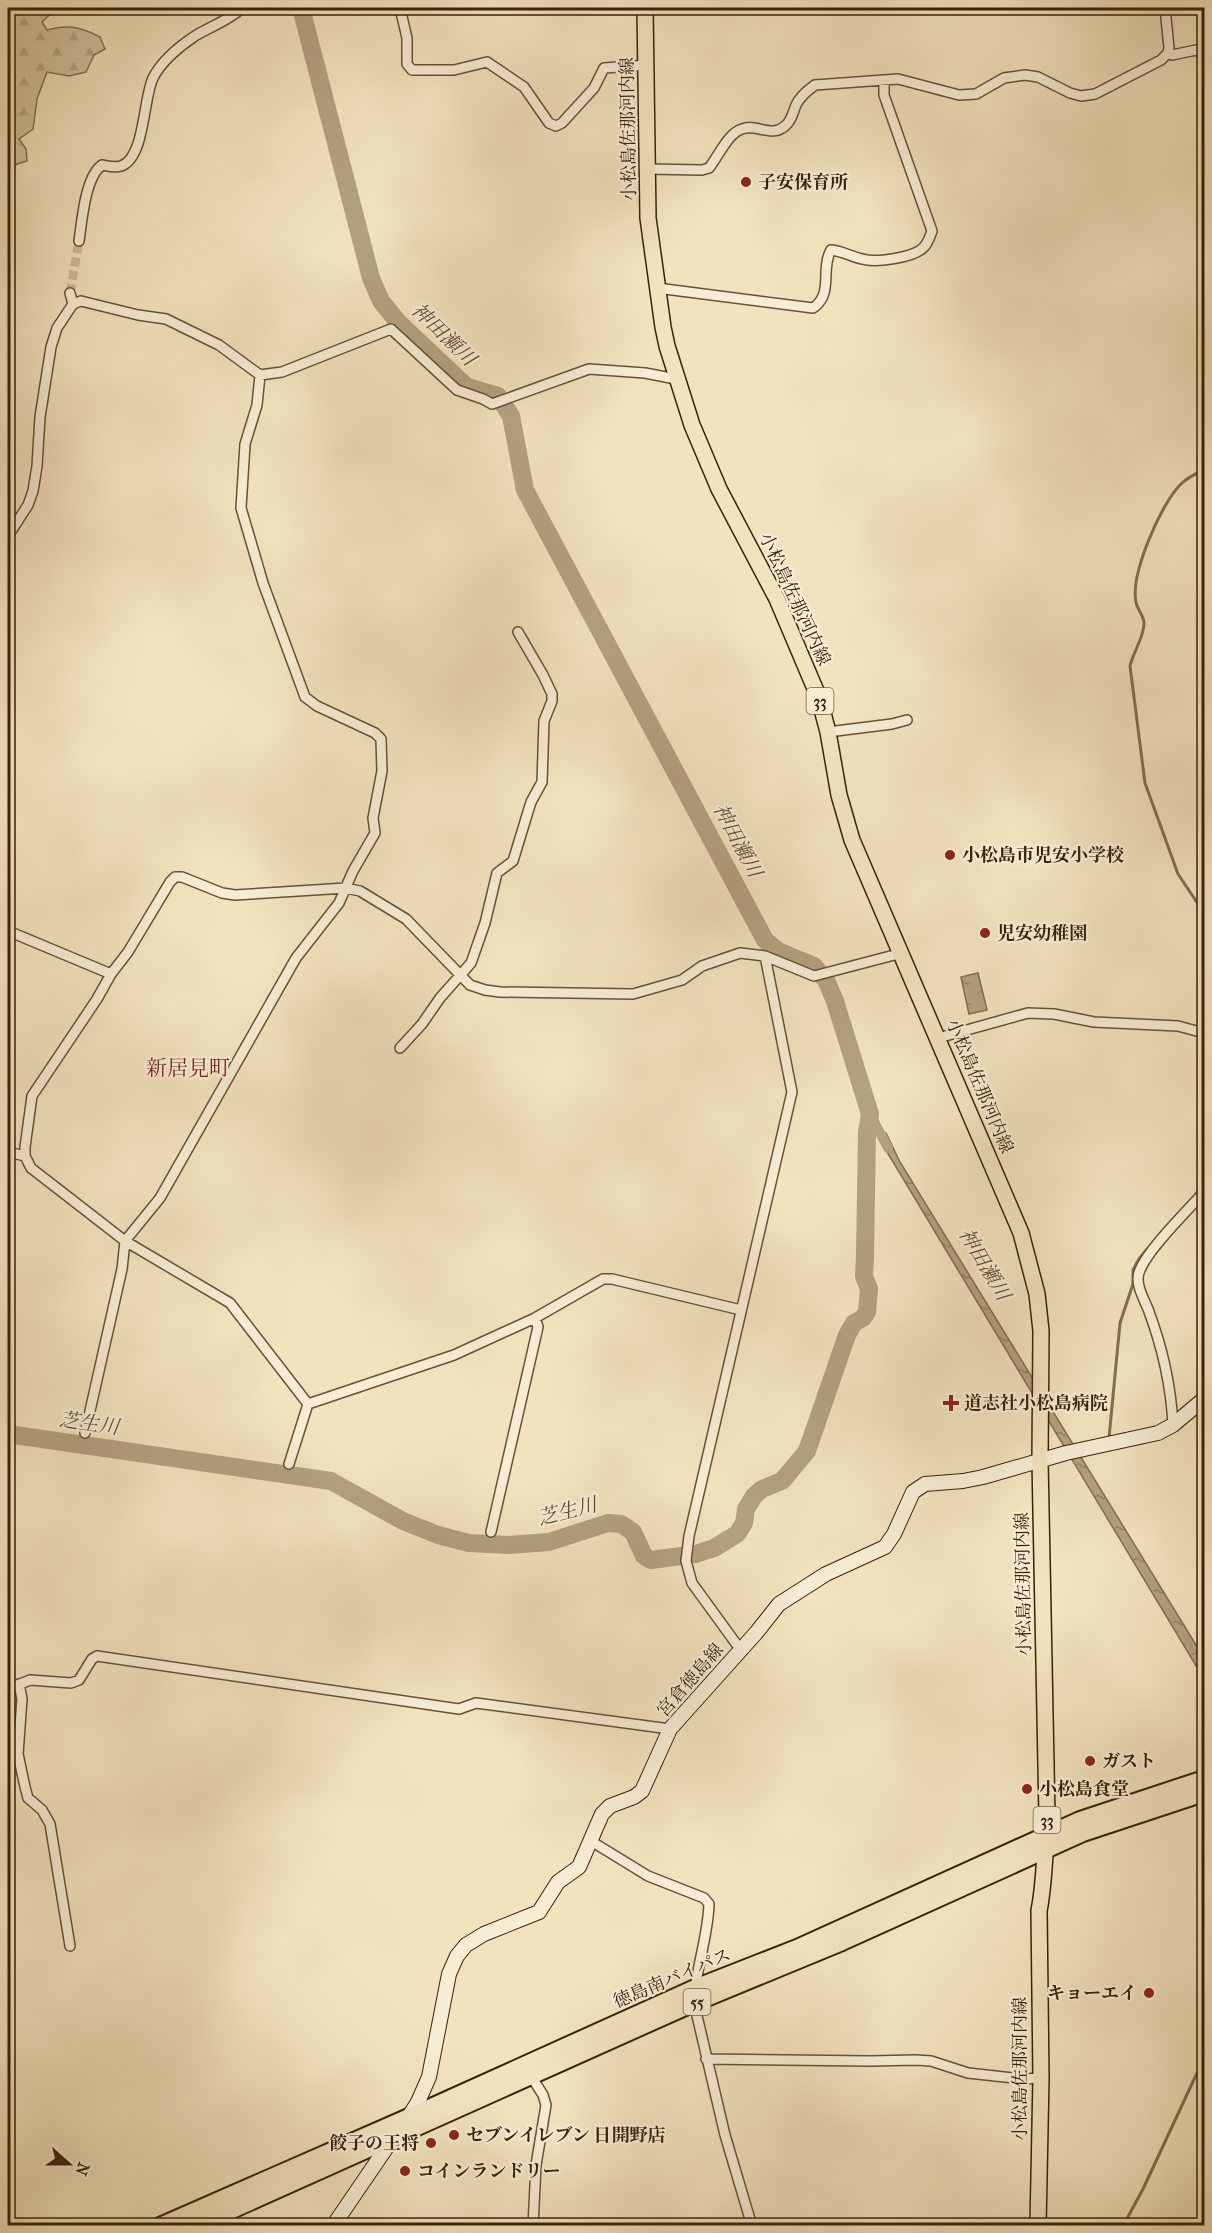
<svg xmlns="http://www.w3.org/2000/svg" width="1212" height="2233" font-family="'IM FELL French Canon','Noto Serif JP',serif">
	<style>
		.forest { fill: url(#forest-firs); stroke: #867254; stroke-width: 1.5 }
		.water { fill: url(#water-ripples); stroke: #826e50; stroke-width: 1.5 }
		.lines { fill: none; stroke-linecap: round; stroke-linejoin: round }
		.stream { stroke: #826e50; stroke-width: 3 }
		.canal { stroke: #b3a180; stroke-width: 10 }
		.river { stroke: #b3a180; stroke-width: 18 }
		.street-tunnel { stroke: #cdbc9a; stroke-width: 9; stroke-dasharray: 9 4.5; stroke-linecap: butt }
		.street-casing { stroke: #675235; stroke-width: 12 }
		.secondary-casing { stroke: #392107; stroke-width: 16 }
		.primary-casing { stroke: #392107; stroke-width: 18 }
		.highway-casing { stroke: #392107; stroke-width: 20 }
		.street { stroke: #f7edd5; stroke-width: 9 }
		.secondary { stroke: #f7edd5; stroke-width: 14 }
		.primary { stroke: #f2e3bf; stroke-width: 15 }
		.highway { stroke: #f2e3bf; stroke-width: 16 }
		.poi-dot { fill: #8f2418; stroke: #f7edd5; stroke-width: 2 }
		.labels { text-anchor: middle; stroke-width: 4.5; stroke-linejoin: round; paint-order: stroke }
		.shield { fill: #f7edd5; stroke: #725e45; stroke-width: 1.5 }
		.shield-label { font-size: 16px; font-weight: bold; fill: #392107 }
		.street-label { font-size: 18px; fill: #392107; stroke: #f7edd5 }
		.poi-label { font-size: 18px; font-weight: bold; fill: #392107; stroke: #f7edd5; text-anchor: start }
		.water-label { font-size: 20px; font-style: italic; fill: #644e31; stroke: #f7edd5 }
		.quarter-label { font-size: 21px; fill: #7a1f14; stroke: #f7edd5 }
	</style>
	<defs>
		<pattern id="forest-firs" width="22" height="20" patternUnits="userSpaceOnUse" patternTransform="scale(1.5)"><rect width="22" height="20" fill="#d3c2a0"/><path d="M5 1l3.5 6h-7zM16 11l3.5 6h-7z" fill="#b6a688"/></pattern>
		<pattern id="water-ripples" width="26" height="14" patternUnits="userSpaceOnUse" patternTransform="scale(1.5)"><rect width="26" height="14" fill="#b3a180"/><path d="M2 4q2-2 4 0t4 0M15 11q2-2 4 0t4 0" fill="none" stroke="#938367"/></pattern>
	</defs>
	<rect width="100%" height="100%" fill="#f2e3bf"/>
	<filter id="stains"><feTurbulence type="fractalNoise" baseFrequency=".00333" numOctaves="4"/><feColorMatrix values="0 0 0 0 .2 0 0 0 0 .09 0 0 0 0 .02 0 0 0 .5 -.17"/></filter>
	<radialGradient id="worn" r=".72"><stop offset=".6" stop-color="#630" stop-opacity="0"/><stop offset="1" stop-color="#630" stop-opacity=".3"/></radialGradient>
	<path class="forest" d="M8,8H57L42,22L47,30C68,24 81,27 100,37L105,49L94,55L86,72L69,76L47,72L37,99L33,129L19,139L26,149L27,161L17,164L8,174Z"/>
	<path class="water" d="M978,973L987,1010L969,1014L961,977Z
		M886,1133L900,1162L1204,1658V1679L878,1137Z"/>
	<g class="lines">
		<path class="stream" d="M1204,470C1197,473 1187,478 1181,484C1161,503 1130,575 1136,602C1137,609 1144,616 1144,623C1144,638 1133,652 1130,666L1145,783L1178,874L1204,913
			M1196,1194L1202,1186L1204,1174
			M1109,1438L1120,1323L1133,1284V1270L1139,1259L1148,1248
			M1123,2226L1143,2189L1204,2058"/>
		<path class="canal" d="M870,1114L888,1148"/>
		<path class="river" d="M8,1434L331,1481L403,1521L438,1535L469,1543L509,1545L549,1542L608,1523L621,1524L633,1532L644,1556L651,1560L696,1554L714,1548L737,1534L744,1523L746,1509L754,1496L762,1489L782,1481L807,1451L847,1335L854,1323L863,1318L867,1312L869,1289L864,1276L865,1256L867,1132L870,1114L835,1001L826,980L814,966L778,951L765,940L525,490L511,416L498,396L467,387L398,322L381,301L371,278L301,8"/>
		<path class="street-tunnel" d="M70,293L79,241"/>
		<g class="street-casing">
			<path id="street" d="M400,8L407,38V64L412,70H454L487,62L524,87L549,123L556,126L562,123L594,88L604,68L647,65
				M1168,53L1172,55L1196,50L1204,55
				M647,169L702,170L709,168C718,157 728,133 742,129C757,123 772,139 786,125C792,120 793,112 796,105C800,96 808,90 815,85L898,79L959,95L976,94L1004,78L1025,75L1038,77L1070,93L1081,96L1095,94L1161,60L1168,53L1169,48L1165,8
				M79,241C82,221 85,177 102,165C108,166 115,168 121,166C145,158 143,99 153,78C161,62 180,46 195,36C211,26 228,21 242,8
				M657,288L813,308C834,294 820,269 831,250C842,251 850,256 862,259C875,263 914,258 924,247C928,243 930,236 932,231L884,95V80
				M73,304L81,301L138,315L166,319L219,345L260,375L282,372L391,329L457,390L483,399L492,404L589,369L645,373L676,379
				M8,536L28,505L33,491L37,466L40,417L51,347L57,328L73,304L70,293
				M828,732L892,724L907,720
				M8,931L111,974
				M938,1038L1028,1013L1054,1014L1094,1022L1178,1026L1204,1033
				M400,1048L422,1024L440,998L471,963L485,923L497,873L513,861L531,802L542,782L544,721L552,701V694L543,675L518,632
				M8,1152L25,1156
				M308,1404L230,1303L125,1241L31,1168L25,1156V1147L32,1096L97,999L111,974L128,952L170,882L175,877H182L222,893L235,895L346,888L360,891L406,919L470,985L485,990L500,992L633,994L682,980L702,966L740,953L765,956L814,976L902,953
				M308,1404L454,1355L535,1318L603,1279H612L741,1310
				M1173,1425C1171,1386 1162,1346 1148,1309C1143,1297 1134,1282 1140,1270C1149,1248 1188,1210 1204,1192
				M85,1433L122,1269L125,1241L160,1198L296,958L339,903L353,871L375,833L373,818L382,771L381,739L375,733L317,706L305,697L263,583L241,508L245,444L257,405L260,375
				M289,1464L308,1404
				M491,1532L538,1327L535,1318
				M740,1649L692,1583L686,1561L689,1536L792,1092L765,956
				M19,1684L22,1699L18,1754L25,1787L28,1798L42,1810L50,1824L70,1946
				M8,1689L30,1680L71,1683L79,1680L92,1659L97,1656L459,1709L476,1703L670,1729
				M591,1841L648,1876L704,1898L709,1904C708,1938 695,1970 694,2003L725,2135L752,2226
				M706,2059L871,2061L916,2060L931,2061L968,2073L1022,2079L1041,2078
				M531,2076L543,2095L546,2105L536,2165L533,2226"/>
		</g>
		<g class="secondary-casing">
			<path id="secondary" d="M408,2118L418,2102L429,2077L449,1974L457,1956L466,1945L484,1934L539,1912L558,1882L579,1867L602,1814L610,1806L634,1797L642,1791L670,1729L756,1633L779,1604L826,1574L885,1547L894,1534L913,1492L925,1484L963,1481L983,1477L1066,1453L1158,1433L1173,1425L1204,1399
				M333,2226L393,2138"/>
		</g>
		<g class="primary-casing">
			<path id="primary" d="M645,8L648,218L663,327L667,346L692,425L719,489L777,599L819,698L828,732L839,795L852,840L1021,1233L1037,1294L1041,1331L1040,1460L1047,1816C1045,1847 1045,1880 1039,1911L1041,2078L1038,2226"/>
		</g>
		<g class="highway-casing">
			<path id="highway" d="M160,2226L409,2117L695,1988L797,1948L1080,1820L1204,1779
				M196,2226L694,2003L842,1942L1083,1833L1204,1793"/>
		</g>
		<use href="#street" class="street"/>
		<use href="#secondary" class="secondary"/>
		<use href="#primary" class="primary"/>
		<use href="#highway" class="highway"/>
	</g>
	<g class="poi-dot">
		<circle cx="746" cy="182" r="6"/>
		<circle cx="950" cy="855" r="6"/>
		<circle cx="985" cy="933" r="6"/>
		<path d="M948 1394h6v6h6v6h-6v6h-6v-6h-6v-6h6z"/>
		<circle cx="1090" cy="1761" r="6"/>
		<circle cx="1027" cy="1789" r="6"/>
		<circle cx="1149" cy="1993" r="6"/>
		<circle cx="454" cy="2135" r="6"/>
		<circle cx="431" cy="2143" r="6"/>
		<circle cx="405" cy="2171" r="6"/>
	</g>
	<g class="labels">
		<g class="shield">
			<rect x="806.5" y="688" width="27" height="26" rx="4.5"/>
			<rect x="1033.5" y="1807" width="27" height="26" rx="4.5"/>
			<rect x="683.5" y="1989" width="27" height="26" rx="4.5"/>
		</g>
		<g class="shield-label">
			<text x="820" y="707">33</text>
			<text x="1047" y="1826">33</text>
			<text x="697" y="2008">55</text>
		</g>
		<g class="street-label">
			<text transform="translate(628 129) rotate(-91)" y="6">小松島佐那河内線</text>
			<text transform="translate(795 599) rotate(65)" y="6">小松島佐那河内線</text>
			<text transform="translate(980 1086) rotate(67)" y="6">小松島佐那河内線</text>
			<text transform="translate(1023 1584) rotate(-91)" y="6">小松島佐那河内線</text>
			<text transform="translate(690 1680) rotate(-49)" y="6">宮倉徳島線</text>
			<text transform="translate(672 1978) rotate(-23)" y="6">徳島南バイパス</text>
			<text transform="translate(1020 2069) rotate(-90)" y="6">小松島佐那河内線</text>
		</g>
		<g class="poi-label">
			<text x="758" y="188">子安保育所</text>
			<text x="962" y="861">小松島市児安小学校</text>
			<text x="997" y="939">児安幼稚園</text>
			<text x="964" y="1409">道志社小松島病院</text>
			<text x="1102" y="1767">ガスト</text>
			<text x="1039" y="1795">小松島食堂</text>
			<text x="1137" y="1999" text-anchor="end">キョーエイ</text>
			<text x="466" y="2141">セブンイレブン 日開野店</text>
			<text x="419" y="2149" text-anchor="end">餃子の王将</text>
			<text x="417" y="2177">コインランドリー</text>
		</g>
		<g class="water-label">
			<text transform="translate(444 334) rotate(44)" y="7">神田瀬川</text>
			<text transform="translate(738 840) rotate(62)" y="7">神田瀬川</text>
			<text transform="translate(985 1264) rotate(59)" y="7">神田瀬川</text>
			<text transform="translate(89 1423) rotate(8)" y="7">芝生川</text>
			<text transform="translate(567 1511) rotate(-14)" y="7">芝生川</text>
		</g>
		<g class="quarter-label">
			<text x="188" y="1075">新居見町</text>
		</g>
	</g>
	<rect width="1212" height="2233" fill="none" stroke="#f2e3bf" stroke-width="30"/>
	<rect x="9" y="9" width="1194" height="2215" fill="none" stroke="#392107" stroke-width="3"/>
	<rect x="15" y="15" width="1182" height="2203" fill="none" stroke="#392107" stroke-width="1.5"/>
	<g transform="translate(69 2164) rotate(111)" stroke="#f7edd5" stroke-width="4.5" paint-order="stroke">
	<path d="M0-4.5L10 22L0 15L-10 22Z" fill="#392107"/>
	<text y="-9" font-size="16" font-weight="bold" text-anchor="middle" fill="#392107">N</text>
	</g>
	<rect width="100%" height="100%" filter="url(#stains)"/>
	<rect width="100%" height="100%" fill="url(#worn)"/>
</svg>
